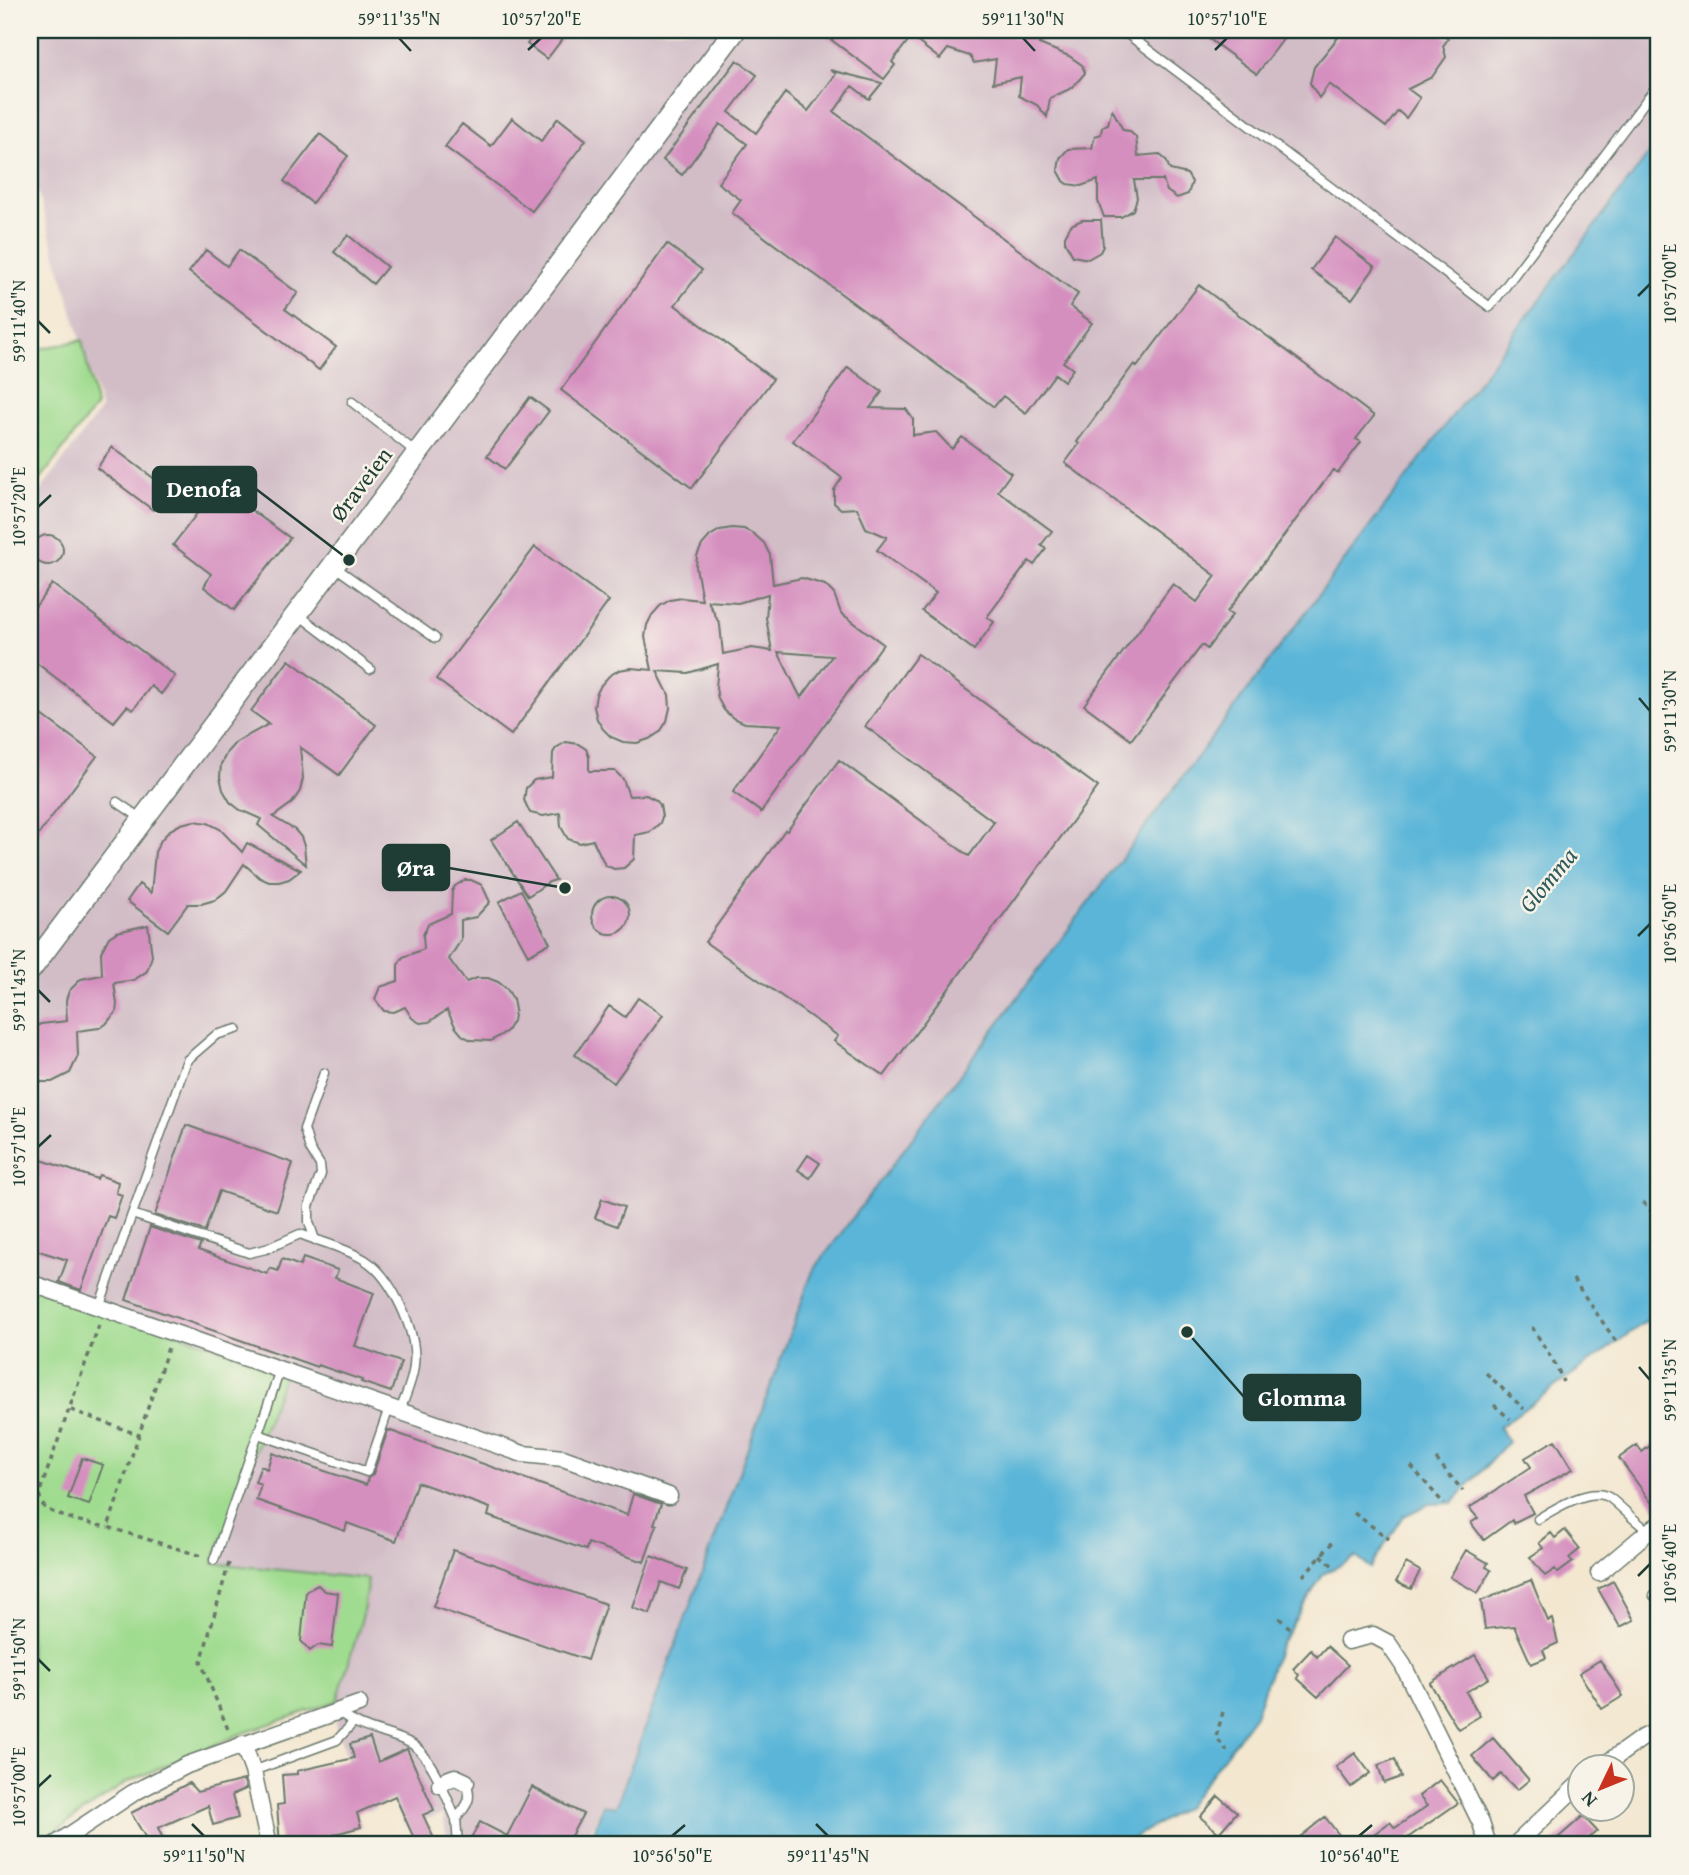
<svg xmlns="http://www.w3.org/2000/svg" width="1689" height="1875" font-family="'Gentium Book Plus',serif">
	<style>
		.industrial { fill: #d2bdc7 }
		.green { fill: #a0dc90; stroke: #608c62; stroke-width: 2 }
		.water { fill: #5ab5d8; stroke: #3c7986; stroke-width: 2 }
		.building { fill: #d58fbf; fill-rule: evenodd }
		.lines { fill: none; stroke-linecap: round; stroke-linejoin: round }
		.service-casing { stroke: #69786b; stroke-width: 11 }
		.minor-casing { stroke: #69786b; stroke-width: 19 }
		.tertiary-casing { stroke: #69786b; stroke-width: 24 }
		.path { stroke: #69786b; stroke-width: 3.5; stroke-dasharray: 5 5; stroke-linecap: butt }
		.service { stroke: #fff; stroke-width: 8 }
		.minor { stroke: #fff; stroke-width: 16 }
		.tertiary { stroke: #fff; stroke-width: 21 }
		.ticks { fill: none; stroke: #1f3d34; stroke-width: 2.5 }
		.labels { text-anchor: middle; stroke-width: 5; stroke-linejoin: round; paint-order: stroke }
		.street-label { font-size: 23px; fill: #1f3d34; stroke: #f7f3e8 }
		.water-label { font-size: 24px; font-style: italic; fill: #2e5b5d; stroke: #f7f3e8 }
		.leader { fill: none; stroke: #1f3d34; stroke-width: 2.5 }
		.callout-dot { fill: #1f3d34; stroke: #f7f3e8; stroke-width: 2.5 }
		.callout { fill: #1f3d34; stroke: #1f3d34; stroke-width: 2.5 }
		.callout-label { font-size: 24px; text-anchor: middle; font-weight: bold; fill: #fff }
		.neatline { fill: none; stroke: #1f3d34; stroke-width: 2.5 }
		.ticks-label { font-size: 18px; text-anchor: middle; fill: #1f3d34 }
	</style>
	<rect width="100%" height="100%" fill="#f7f3e8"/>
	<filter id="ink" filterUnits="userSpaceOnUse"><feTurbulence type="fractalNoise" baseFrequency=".0143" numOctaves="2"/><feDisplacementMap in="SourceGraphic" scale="14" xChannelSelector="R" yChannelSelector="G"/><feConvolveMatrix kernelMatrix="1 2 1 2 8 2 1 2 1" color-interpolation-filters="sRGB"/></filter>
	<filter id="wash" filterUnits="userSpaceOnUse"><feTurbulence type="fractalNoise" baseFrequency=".00686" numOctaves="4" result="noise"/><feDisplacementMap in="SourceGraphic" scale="28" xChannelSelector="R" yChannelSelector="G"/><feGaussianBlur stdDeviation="1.57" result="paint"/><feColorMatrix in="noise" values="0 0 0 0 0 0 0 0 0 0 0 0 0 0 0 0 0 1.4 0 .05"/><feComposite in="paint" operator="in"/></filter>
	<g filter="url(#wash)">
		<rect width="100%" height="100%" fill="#f3e7d0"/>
		<path class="industrial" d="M30,30H1659V140L813,1271L616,1807L603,1805L583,1845H448L443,1814L405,1825L393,1800L368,1811L336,1727L337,1701L362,1618L368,1579L213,1563L30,1282V505L101,409L30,166Z"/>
		<path class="green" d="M82,340L96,406L30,493V351Z
			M30,1282L286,1371L213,1563L368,1579L362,1618L337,1701L238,1735L127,1782L35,1845H30Z"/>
		<path class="water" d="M1659,140V1312L1499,1427L1508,1442L1452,1503L1429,1504L1404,1516L1370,1568L1356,1557L1323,1574L1279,1647L1255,1715L1187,1806L1125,1843L1114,1845H589L603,1805L616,1807L813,1271Z"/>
		<g id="blocks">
			<path class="building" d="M538,30H569L547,59L527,44Z
				M818,30H1003L1015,39L1022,30H1030L1043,39L1039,44L1069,56L1082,65L1085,73L1072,88L1050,98L1047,117L1037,105L1019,96L1021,77L993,83L996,59L974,63L970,56L948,49L940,59L911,37L892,62L895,65L884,79Z
				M1197,30H1290L1257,74Z
				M1344,30H1437L1448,39L1443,46L1446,57L1432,77L1408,89L1420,98L1406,118L1398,111L1386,127L1329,84L1319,98L1310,83L1314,67Z
				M737,60L757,75L729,112L756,133L785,93L808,111L836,74L830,70L882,83L869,99L852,86L834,112L1078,294L1070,306L1092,323L1063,362L1073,369L1064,381L1055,374L1026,413L1003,396L994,407L732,213L741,200L718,183L747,144L720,124L682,175L663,160Z
				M1112,109L1123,130L1129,131L1136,137L1138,156L1159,154L1166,160L1170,170L1187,174L1192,182L1188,194L1177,198L1167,191L1163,180H1134L1137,198L1133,210L1121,217H1104L1098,201V180L1081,186L1068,184L1064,181L1058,170L1060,158L1068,149L1092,148L1095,136L1101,134L1102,127L1108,124Z
				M512,118L541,141L558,118L586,140L532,211L445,147L462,124L491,146Z
				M320,134L348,156L312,203L284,181Z
				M1082,220H1101L1103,246L1100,252L1088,259L1073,256L1065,242V236L1071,225Z
				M348,235L387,267L373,284L334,252Z
				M1335,237L1375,267L1352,299L1311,270Z
				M667,244L702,270L675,305L773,379L692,488L561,390Z
				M206,250L227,266L239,250L298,293L285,309L336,347L319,370L189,272Z
				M1199,285L1374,416L1356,439L1361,442L1338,473L1333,470L1227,612L1232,615L1207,649L1202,645L1131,740L1084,705L1173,584L1197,602L1216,576L1065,463L1079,444L1077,442L1134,364L1137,367Z
				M848,367L882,392L870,408L906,409L913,419V435L936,432L952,449L962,437L1011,473L998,491L1052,531L1041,545L1046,549L1034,565L1029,561L987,617L994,622L974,650L922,611L936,593L877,550L887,537L866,528L857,508L841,509L834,503V490L842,478L793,441Z
				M530,397L549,411L505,469L487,456Z
				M112,447L168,489L153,510L97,468Z
				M218,486L290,538L234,610L204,587L211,574L173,545Z
				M732,528L744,529L754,534L764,543L770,555L773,584L802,578L825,585L834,594L841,613L883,644L761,812L733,792L781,725L745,723L733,718L724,710L718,699L716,688L718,664L688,673L657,671L669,695L670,708L667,721L660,732L649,739L637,743L623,742L611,737L603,729L597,719L594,707L596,695L601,685L609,676L619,670L631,668L652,670L645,637L647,625L652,615L660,606L670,600L682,598L702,600L696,567L697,556L702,545L710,536L720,530ZM768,594L766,618L772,651L752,648L723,654L720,625L708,601L738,603ZM778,652L832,656L801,698Z
				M33 550a15 15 0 1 1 30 0a15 15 0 1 1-30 0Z
				M535,547L609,601L511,735L436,679Z
				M52,584L175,676L161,694L151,686L133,710L127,706L114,722L30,658V614Z
				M918,654L1098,787L884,1076L834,1041L838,1036L705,942L785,830L787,831L839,760L969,856L994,822L865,726Z
				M289,660L376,725L339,775L300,747L303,778L300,791L292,803L273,817L295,830L301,837L304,846L306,865L258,825L261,819L240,810L230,802L223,790L220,777L221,764L227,752L236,742L269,724L251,711Z
				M30,706L97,756L30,846Z
				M566,742L578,744L586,749L589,757V771H615L623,779L629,796L646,795L656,800L660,805L662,817L660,823L650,832L635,835L634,859L624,868L614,869L605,865L593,840L580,843L568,839L561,827L560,813L543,816L530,813L524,800L526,788L534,780L552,777L553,753L556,748Z
				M194,821L208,823L220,829L242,852L247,843L301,870L289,879L279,882H269L260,878L244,864L226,891L215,900L201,904H188L168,931L127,901L139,884L151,893L155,852L161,840L170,830L181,824Z
				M518,822L556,880L549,882L528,896L491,840Z
				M465,880H471L482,885L490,902L476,917L461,920V940L449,959L466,982L477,978H488L498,982L507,989L513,999L515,1010L513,1021L507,1031L491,1041L471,1040L462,1035L456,1028L447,1010L429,1022L420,1023L412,1018L405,1007L394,1012L384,1011L375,999L380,987L398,981V965L403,957L424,949L423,935L428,924L451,914L452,891L455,886Z
				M521,890L550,943L528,955L499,902Z
				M592 915a19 19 0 1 1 38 0a19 19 0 1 1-38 0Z
				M148,925L152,956L147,971L134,980L114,983L117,1004L116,1012L106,1024L99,1028L77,1031L78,1056L70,1073L52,1082H42L30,1077V1029L41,1024L67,1021L66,1000L69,991L81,979L102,975L101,952L109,937L117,932Z
				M638,998L663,1015L614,1083L575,1055L609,1006L625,1017Z
				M186,1125L293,1163L277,1211L219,1191L205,1231L155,1215Z
				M808,1155L820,1163L810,1178L798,1170Z
				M30,1156L97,1179L99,1175L118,1182L116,1193L122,1195L114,1218L108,1216L81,1290L59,1282L67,1260L30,1248Z
				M602,1199L624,1207L617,1226L595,1218Z
				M150,1227L201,1244L198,1250L267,1274L270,1268L278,1271L282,1259L300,1266L303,1258L338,1270L335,1278L374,1293L355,1346L401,1362L391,1392L361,1382L362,1380L318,1365L317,1367L126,1300Z
				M388,1430L627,1515L633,1494L661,1504L654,1524L657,1525L644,1562L588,1543L586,1550L488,1516L490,1508L417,1482L396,1541L347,1523L345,1531L256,1500L261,1484L255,1482L261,1466L267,1469L272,1453L366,1485L368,1478L373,1474Z
				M1659,1439V1513L1619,1458L1637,1445L1642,1452Z
				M1555,1440L1573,1469L1524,1496L1533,1513L1513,1523L1512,1520L1484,1540L1471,1523L1478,1518L1469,1508L1531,1467L1525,1458Z
				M82,1458L103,1465L89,1505L68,1498Z
				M1565,1530L1580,1549L1569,1558L1573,1562L1558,1573L1555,1569L1545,1576L1530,1557L1543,1548L1539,1543L1551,1533L1555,1538Z
				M453,1550L606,1604L587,1660L433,1607Z
				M1466,1550L1488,1563L1486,1567L1491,1570L1478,1593L1450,1577Z
				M651,1556L687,1570L679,1589L661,1582L650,1614L633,1608Z
				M1406,1563L1420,1571L1411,1589L1396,1582Z
				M1531,1580L1548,1621L1552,1619L1558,1643L1543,1650L1546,1658L1531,1664L1514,1626L1485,1629L1481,1601Z
				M1613,1581L1634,1620L1620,1627L1598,1589Z
				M318,1585L324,1591L338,1593L332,1647L318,1645L310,1651L301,1641L306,1591Z
				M1327,1646L1348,1665L1318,1697L1297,1678L1299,1675L1293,1669L1311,1650L1317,1657Z
				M1475,1655L1489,1678L1466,1692L1480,1716L1458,1729L1430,1683Z
				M1600,1660L1623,1696L1602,1709L1579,1673Z
				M370,1738L378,1762L407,1749L434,1810L423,1815L437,1845H417L395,1796L357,1813L361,1827L335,1834L341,1845H280L277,1805L284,1804L282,1775L297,1774V1771L354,1758L350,1744Z
				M1493,1738L1529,1780L1517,1790L1501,1774L1493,1781L1472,1756Z
				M1355,1753L1370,1773L1351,1787L1336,1767Z
				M1395,1759L1401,1777L1384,1783L1378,1765Z
				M244,1780L246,1789L232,1795L238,1818L213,1825L208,1806L158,1828L166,1845H150L131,1813L189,1783L197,1792Z
				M1440,1780L1458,1803L1409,1837L1415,1845H1359L1390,1822L1395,1828L1427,1806L1419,1796Z
				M532,1787L583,1814L566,1845H467L480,1822L507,1836Z
				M1218,1796L1237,1812L1219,1833L1200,1817Z
				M1583,1816L1597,1831L1581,1845H1550Z
				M1325,1817L1347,1845H1290Z"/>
		</g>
	</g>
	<g filter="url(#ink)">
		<use href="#blocks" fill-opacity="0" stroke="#69786b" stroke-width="2"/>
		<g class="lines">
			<g class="service-casing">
				<path id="service" d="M1122,30L1490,307L1659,83
					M352,402L417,453
					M335,567L435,638
					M299,615L370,669
					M117,802L142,819
					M132,1214L249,1253L266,1249L300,1234C321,1242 346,1248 365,1260C392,1277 418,1333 414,1365C413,1380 405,1397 400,1411
					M315,1240L309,1222V1206L321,1174L320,1165L310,1149L304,1129L324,1073
					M99,1307L187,1060L216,1035L237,1029
					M258,1434L367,1472L389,1408
					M1538,1519C1554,1509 1592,1485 1610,1498C1624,1509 1634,1521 1649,1531
					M214,1560L280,1370
					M1654,1596L1659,1593
					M339,1712C362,1731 386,1731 410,1743C431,1754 447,1798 456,1819
					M253,1771L337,1740L353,1723
					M458,1845L456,1819C467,1805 473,1800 466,1782"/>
			</g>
			<g class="minor-casing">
				<path id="minor" d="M30,1283L523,1454L563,1458L669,1496
					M1599,1573L1649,1531L1659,1525
					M1348,1641L1373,1635L1388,1643L1403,1665L1481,1823L1488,1845
					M243,1744L253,1771L269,1845
					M1603,1766L1642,1738L1659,1731
					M440,1785L444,1781L455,1777L466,1782
					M55,1845L133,1793L187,1765L359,1704
					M1515,1845L1580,1783"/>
			</g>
			<g class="tertiary-casing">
				<path id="tertiary" d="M30,970L735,30"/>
			</g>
			<path class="path" d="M1643,1202L1659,1220
				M1573,1279L1617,1343
				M99,1325L39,1494C40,1497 41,1503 43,1505C50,1516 95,1525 108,1527
				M1532,1327L1557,1367L1563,1382
				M168,1348L108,1527L201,1556
				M1486,1373L1524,1409
				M1494,1405L1510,1419
				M71,1410L139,1435
				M1436,1459L1463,1491
				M1411,1466L1444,1504
				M1354,1513L1389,1539
				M1321,1555L1335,1568
				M229,1563L201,1662L229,1732
				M1303,1576L1332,1543
				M1279,1618L1290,1628
				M1223,1712L1216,1737L1227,1751"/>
			<use href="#service" class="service"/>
			<use href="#minor" class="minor"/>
			<use href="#tertiary" class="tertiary"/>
		</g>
	</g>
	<path class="ticks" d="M399,38L411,51M1023,38L1035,51M528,50L541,38M1215,50L1227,38M1638,296L1650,284M38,321L50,333M38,507L51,495M1639,698L1650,711M1638,936L1650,924M38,990L50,1002M38,1147L51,1135M1639,1367L1650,1380M1638,1576L1650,1564M38,1659L50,1671M38,1787L51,1775M192,1824L204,1836M816,1824L828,1836M672,1836L685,1825M1359,1836L1372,1825"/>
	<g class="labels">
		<g class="street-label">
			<text transform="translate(361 484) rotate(-53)" y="8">Øraveien</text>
		</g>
		<g class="water-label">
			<text transform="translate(1548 880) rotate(-50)" y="8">Glomma</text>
		</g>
	</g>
	<path class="leader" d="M349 560L256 489M565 888L449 868M1187 1332L1244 1397"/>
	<g class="callout-dot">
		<circle cx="349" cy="560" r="7"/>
		<circle cx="565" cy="888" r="7"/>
		<circle cx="1187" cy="1332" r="7"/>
	</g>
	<g class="callout">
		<rect x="153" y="467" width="103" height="45" rx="7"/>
		<rect x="383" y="845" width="66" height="45" rx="7"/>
		<rect x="1244" y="1375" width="116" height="45" rx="7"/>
	</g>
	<g class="callout-label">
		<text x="204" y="497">Denofa</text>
		<text x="416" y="876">Øra</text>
		<text x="1302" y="1406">Glomma</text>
	</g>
	<rect width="1689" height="1875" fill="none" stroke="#f7f3e8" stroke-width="77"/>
	<g transform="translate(1601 1788) rotate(227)"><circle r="33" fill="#f7f3e8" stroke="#a1aaa0" stroke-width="2"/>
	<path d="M0-5L12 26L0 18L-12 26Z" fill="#c8321e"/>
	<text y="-10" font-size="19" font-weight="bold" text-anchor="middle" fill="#1f3d34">N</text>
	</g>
	<rect x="38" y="38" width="1612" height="1798" class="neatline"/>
	<g class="ticks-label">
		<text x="399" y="25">59°11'35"N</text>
		<text x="541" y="25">10°57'20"E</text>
		<text x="1023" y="25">59°11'30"N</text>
		<text x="1227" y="25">10°57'10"E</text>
		<text transform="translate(1670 284) rotate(-90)" y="6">10°57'00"E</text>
		<text transform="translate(19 321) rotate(-90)" y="6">59°11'40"N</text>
		<text transform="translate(19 507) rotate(-90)" y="6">10°57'20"E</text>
		<text transform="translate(1670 711) rotate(-90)" y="6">59°11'30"N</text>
		<text transform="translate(1670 924) rotate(-90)" y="6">10°56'50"E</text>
		<text transform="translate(19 990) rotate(-90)" y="6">59°11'45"N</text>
		<text transform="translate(19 1147) rotate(-90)" y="6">10°57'10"E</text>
		<text transform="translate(1670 1380) rotate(-90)" y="6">59°11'35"N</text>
		<text transform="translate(1670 1564) rotate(-90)" y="6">10°56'40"E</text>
		<text transform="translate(19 1659) rotate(-90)" y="6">59°11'50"N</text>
		<text transform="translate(19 1787) rotate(-90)" y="6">10°57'00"E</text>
		<text x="204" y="1862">59°11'50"N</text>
		<text x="672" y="1862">10°56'50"E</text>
		<text x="828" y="1862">59°11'45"N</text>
		<text x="1359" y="1862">10°56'40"E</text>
	</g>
</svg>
